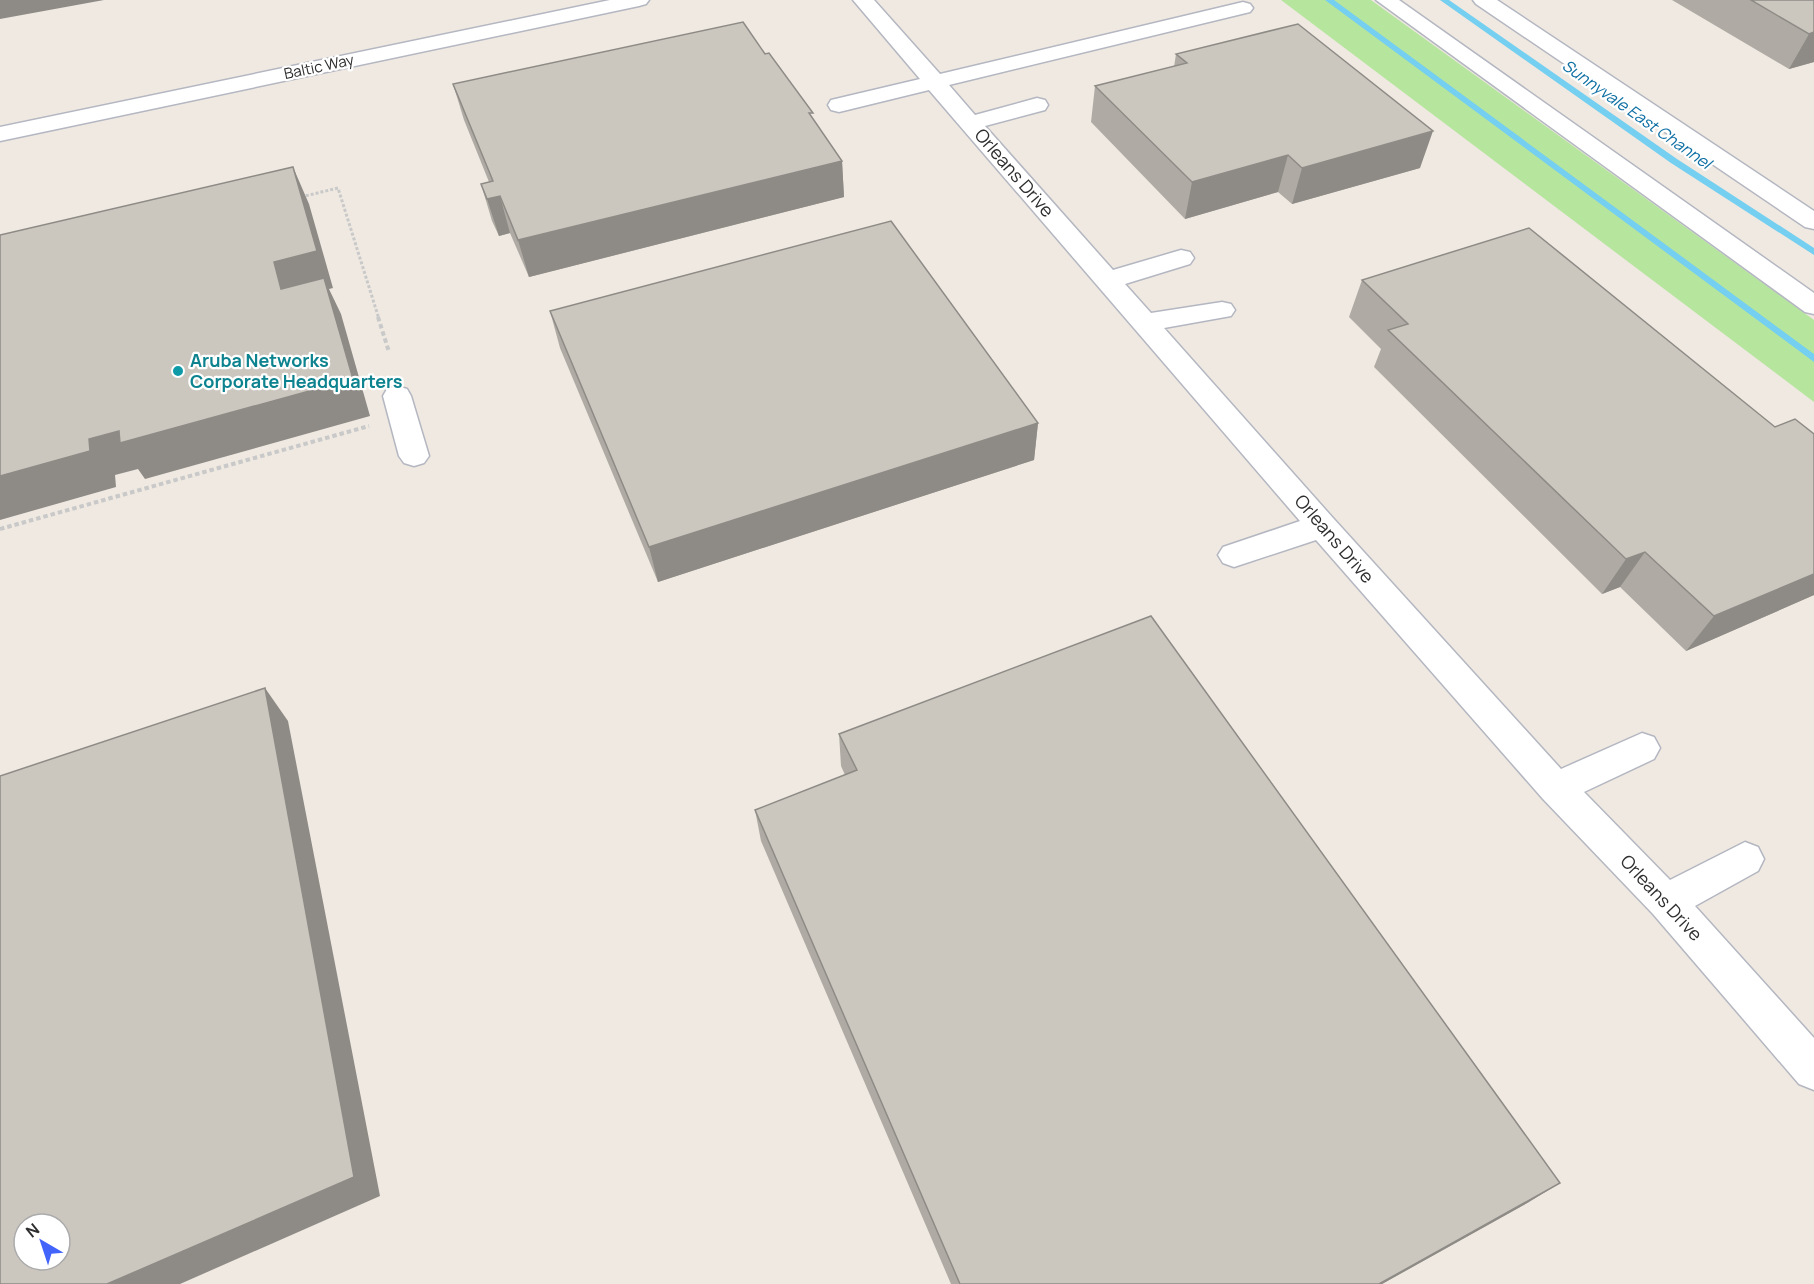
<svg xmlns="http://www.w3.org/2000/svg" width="1814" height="1284" font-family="Manrope,sans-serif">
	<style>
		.green { fill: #b6e59e }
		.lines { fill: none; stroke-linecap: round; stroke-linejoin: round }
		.stream { fill: #75cff0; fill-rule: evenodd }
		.minor-casing { stroke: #b4b7c1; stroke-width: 3 }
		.path-far1 { stroke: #c9c9c9; stroke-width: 3; stroke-dasharray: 3 2; stroke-linecap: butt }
		.path { stroke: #c9c9c9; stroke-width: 4; stroke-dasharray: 4.5 3; stroke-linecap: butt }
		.minor { fill: #fff; fill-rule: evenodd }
		.wall { fill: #afaba4 }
		.shaded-wall { fill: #8e8b86 }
		.building { fill: #cbc7bf; stroke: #8e8b86; stroke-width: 1.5; fill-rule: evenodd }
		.culture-dot { fill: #0f9aa8; stroke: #fff; stroke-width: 2 }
		.labels { text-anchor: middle; stroke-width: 4.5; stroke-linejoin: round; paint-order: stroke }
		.far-street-label { font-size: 15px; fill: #2e2e2e; stroke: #fff }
		.far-water-label { font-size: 16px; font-style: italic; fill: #0d6fa3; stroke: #fff }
		.street-label { font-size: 18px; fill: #2e2e2e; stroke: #fff }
		.culture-label { font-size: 18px; font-weight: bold; fill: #0d838f; stroke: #fff; text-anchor: start }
	</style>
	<rect width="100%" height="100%" fill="#efe9e1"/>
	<path class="green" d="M1281,0H1371L1814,320V402Z"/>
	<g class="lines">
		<path class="stream" d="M1325,0H1334L1814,354V362Z
			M1440,0H1449L1677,159L1814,248V255L1671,163Z"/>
		<g class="minor-casing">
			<path id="minor" d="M610,0H649L646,4L639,6L0,141V127Z
				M853,0H874L940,74L1243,2L1250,4L1253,8L1250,12L949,85L975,115L1037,98L1045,100L1048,105L1045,110L985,126L1113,270L1181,250L1190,252L1194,258L1190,264L1125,284L1151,313L1222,302L1231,304L1235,310L1231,316L1164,328L1333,518L1561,769L1642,733L1654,737L1660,748L1654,759L1584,792L1670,880L1745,842L1758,847L1764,859L1758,871L1695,906L1814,1038V1090L1799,1084L1653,914L1543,799L1316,540L1234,567L1223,563L1218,555L1223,547L1300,521L929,90L839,112L831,110L828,105L831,100L920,79Z
				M1376,0H1399L1814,293V314L1805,312Z
				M1473,0H1497L1814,211V229L1805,227L1476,4Z
				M397,386L407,389L411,396L429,456L424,463L414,466L404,463L399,456L383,396L387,389Z"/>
		</g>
		<path class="path-far1" d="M301,197L338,188L379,319"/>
		<path class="path" d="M378,317L389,352
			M0,529L369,426"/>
		<use href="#minor" class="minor"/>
	</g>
	<path class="wall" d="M1672,0H1814V62L1789,69Z
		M1176,54L1420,168L1292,204L1278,192L1185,219L1091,122L1095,86L1174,67Z
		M453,84L813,120L842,161L844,197L529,277L510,233L499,236L492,221L481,184L489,182L464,120Z
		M1362,280L1814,595L1686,651L1620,587L1602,594L1374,367L1381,349L1349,317Z
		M550,311L1038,423L1034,460L658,582L560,348Z
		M839,734L1529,1202L1382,1284H951L761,841L755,810L845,775L841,766Z"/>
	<path class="shaded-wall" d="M0,0H104L0,19Z
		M1814,32V62L1789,69L1809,34Z
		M1433,131L1420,168L1292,204L1302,168Z
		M1288,155L1278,192L1185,219L1192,182Z
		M842,161L844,197L529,277L518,240Z
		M293,167L309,204L333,288L329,289L341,314L370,416L145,479L138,469L115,475L116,487L0,520V476L89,439L281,289L274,262Z
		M500,196L510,233L499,236L487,199Z
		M1038,423L1034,460L658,582L649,547Z
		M1645,552L1620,587L1602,594L1626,559Z
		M1814,574V595L1686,651L1714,616Z
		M265,688L288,721L380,1196L180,1284H107Z
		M1560,1183L1529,1202L1382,1284H1379Z"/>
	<path class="building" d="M1751,0H1814V32L1809,34Z
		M743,22L765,54L769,53L813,113H809L842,161L518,240L500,196L487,199L481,184L493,181L453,84Z
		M1298,24L1433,131L1302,168L1288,155L1192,182L1095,86L1187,63L1176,54Z
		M293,167L317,251L274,262L281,289L324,278L353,379L120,443L119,431L89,439L90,451L0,476V235Z
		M891,221L1038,423L649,547L550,311Z
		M1529,228L1775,427L1795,419L1814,434V574L1714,616L1645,552L1626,559L1388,330L1408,324L1362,280Z
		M1151,616L1560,1183L1379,1284H960L755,810L857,770L839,734Z
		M265,688L354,1177L107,1284H0V776ZM24,1224H60V1260H24Z"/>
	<circle class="culture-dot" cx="178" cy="371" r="6"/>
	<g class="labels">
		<g class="far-street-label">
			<text transform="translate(319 67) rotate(-12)" y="5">Baltic Way</text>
		</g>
		<g class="far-water-label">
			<text transform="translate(1637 114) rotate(35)" y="6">Sunnyvale East Channel</text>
		</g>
		<g class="street-label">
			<text transform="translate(1014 173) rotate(49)" y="6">Orleans Drive</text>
			<text transform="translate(1334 539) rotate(49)" y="6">Orleans Drive</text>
			<text transform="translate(1661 898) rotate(47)" y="6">Orleans Drive</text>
		</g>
		<g class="culture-label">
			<text x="190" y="367">Aruba Networks<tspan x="190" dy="21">Corporate Headquarters</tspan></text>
		</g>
	</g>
	<g transform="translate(42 1242) rotate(321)"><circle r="28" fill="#ffffff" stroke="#ababab" stroke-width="1.5"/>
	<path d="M0-4.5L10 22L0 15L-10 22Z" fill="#4264fb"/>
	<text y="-9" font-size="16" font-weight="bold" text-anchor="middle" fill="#2e2e2e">N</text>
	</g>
</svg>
